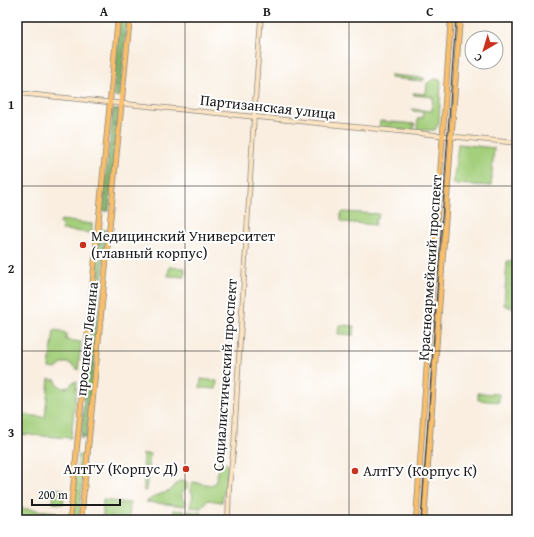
<svg xmlns="http://www.w3.org/2000/svg" width="534" height="537" font-family="'Gentium Book Plus',serif">
	<style>
		.grass { fill: url(#grass-tufts); stroke: #60764c }
		.forest { fill: url(#forest-firs); stroke: #506744 }
		.green { fill: #a4cf7b; stroke: #60764c }
		.lines { fill: none; stroke-linecap: round; stroke-linejoin: round }
		.secondary-casing { stroke: #8a857e; stroke-width: 5.5 }
		.primary-casing { stroke: #8a857e; stroke-width: 6 }
		.secondary { stroke: #fce5c4; stroke-width: 4 }
		.primary { stroke: #f8bf6c; stroke-width: 4.5 }
		.tram { stroke: #1c1c1c; stroke-width: 1 }
		.grid { fill: none; stroke: #1c1c1c; stroke-width: 1; stroke-opacity: 0.55 }
		.poi-dot { fill: #c8321e; stroke: #fff; stroke-width: 1.5 }
		.labels { text-anchor: middle; stroke-width: 4; stroke-linejoin: round; paint-order: stroke }
		.street-label { font-size: 15px; fill: #1c1c1c; stroke: #fff }
		.poi-label { font-size: 15px; fill: #1c1c1c; stroke: #fff; text-anchor: start }
		.neatline { fill: none; stroke: #1c1c1c; stroke-width: 1.5 }
		.grid-label { font-size: 13px; text-anchor: middle; font-weight: bold; fill: #1c1c1c }
	</style>
	<defs>
		<pattern id="grass-tufts" width="24" height="20" patternUnits="userSpaceOnUse"><rect width="24" height="20" fill="#a4cf7b"/><path d="M3 7l-1-3M5 7V3M7 7l1-3M15 17l-1-3M17 17v-4M19 17l1-3" fill="none" stroke="#8db16a"/></pattern>
		<pattern id="forest-firs" width="22" height="20" patternUnits="userSpaceOnUse"><rect width="22" height="20" fill="#83b26b"/><path d="M5 1l3.5 6h-7zM16 11l3.5 6h-7z" fill="#6a9057"/></pattern>
	</defs>
	<rect width="100%" height="100%" fill="#fff"/>
	<filter id="ink" filterUnits="userSpaceOnUse"><feTurbulence type="fractalNoise" baseFrequency=".025" numOctaves="2"/><feDisplacementMap in="SourceGraphic" scale="8" xChannelSelector="R" yChannelSelector="G"/><feConvolveMatrix kernelMatrix="1 2 1 2 8 2 1 2 1" color-interpolation-filters="sRGB"/></filter>
	<filter id="wash" filterUnits="userSpaceOnUse"><feTurbulence type="fractalNoise" baseFrequency=".012" numOctaves="4" result="noise"/><feDisplacementMap in="SourceGraphic" scale="16" xChannelSelector="R" yChannelSelector="G"/><feGaussianBlur stdDeviation="0.9" result="paint"/><feColorMatrix in="noise" values="0 0 0 0 0 0 0 0 0 0 0 0 0 0 0 0 0 1.4 0 .05"/><feComposite in="paint" operator="in"/></filter>
	<g filter="url(#wash)">
		<rect width="100%" height="100%" fill="#f9eee0"/>
		<path class="grass" d="M390,75L424,78L425,79L423,81L390,78Z
			M380,121L415,124L414,131L379,128Z
			M507,261L517,262V310L504,305Z
			M143,454H150L146,491H144Z
			M78,455H85L79,520H72Z
			M54,488L65,490L63,504L53,503Z
			M103,500L130,503L129,520H103Z
			M173,510L185,511L184,520H175L173,517Z
			M187,511L201,512L200,520H187Z"/>
		<path class="forest" d="M120,17H128L120,97L113,96Z
			M113,109L119,110L109,211H102Z
			M100,229L107,230L87,438H80Z"/>
		<path class="green" d="M434,79L441,80V81L439,123L435,130H417L418,118H423V112L413,111L412,109L432,111L433,97L414,95L413,93L426,94L427,83Z
			M458,144L494,148L491,186L453,184Z
			M343,212L379,214L378,219H376L375,225L343,222L341,220V214Z
			M61,220L92,224V233L62,230V224H60Z
			M169,267L185,268V277L168,276Z
			M339,325L354,326V335L338,334Z
			M54,330L61,331L67,334L66,340L81,342L78,370L69,363H63L56,369L49,368Z
			M49,379L56,380L57,384L63,388L69,387L73,382H77L71,438L17,434V414L45,417Z
			M201,379L217,381L216,389L200,388Z
			M478,393L499,394V402L478,400Z
			M219,462L226,463L228,466L222,502L208,500L201,508L190,507L193,495L190,489L191,484L193,482L211,485L215,483L217,475Z
			M179,481L187,482V488L182,492V498L185,501V506L146,502L155,496L170,491Z
			M17,508L56,512L55,520H17Z"/>
	</g>
	<g filter="url(#ink)">
		<g class="lines">
			<g class="secondary-casing">
				<path id="secondary" d="M17,93L517,143
					M228,520L229,488L234,444L237,390L254,117L261,17"/>
			</g>
			<g class="primary-casing">
				<path id="primary" d="M70,520L118,17
					M81,520L130,17
					M416,520L451,17
					M424,520L460,17"/>
			</g>
			<use href="#secondary" class="secondary"/>
			<use href="#primary" class="primary"/>
			<path class="tram" d="M421,520L456,17"/>
		</g>
	</g>
	<path class="grid" d="M185,17V520M349,17V520M17,186H517M17,351H517"/>
	<g class="poi-dot">
		<circle cx="83" cy="245" r="4"/>
		<circle cx="186" cy="469" r="4"/>
		<circle cx="355" cy="471" r="4"/>
	</g>
	<g class="labels">
		<g class="street-label">
			<text transform="translate(268 107) rotate(6)" y="5">Партизанская улица</text>
			<text transform="translate(430 268) rotate(-86)" y="5">Красноармейский проспект</text>
			<text transform="translate(87 339) rotate(-84)" y="5">проспект Ленина</text>
			<text transform="translate(225 375) rotate(-86)" y="5">Социалистический проспект</text>
		</g>
		<g class="poi-label">
			<text x="91" y="241">Медицинский Университет<tspan x="91" dy="17">(главный корпус)</tspan></text>
			<text x="178" y="474" text-anchor="end">АлтГУ (Корпус Д)</text>
			<text x="363" y="476">АлтГУ (Корпус К)</text>
		</g>
	</g>
	<rect width="534" height="537" fill="none" stroke="#fff" stroke-width="44"/>
	<g transform="translate(484 50) rotate(218)"><circle r="19" fill="#ffffff" stroke="#a4a4a4"/>
	<path d="M0-3L7 15L0 10L-7 15Z" fill="#c8321e"/>
	<text y="-6" font-size="11" font-weight="bold" text-anchor="middle" fill="#1c1c1c">С</text>
	</g>
	<path d="M32 499v6h88v-6" fill="none" stroke="#1c1c1c" stroke-width="2"/>
	<text x="38" y="499" font-size="12" fill="#1c1c1c" stroke="#ffffff" stroke-width="3" paint-order="stroke">200 m</text>
	<rect x="22" y="22" width="490" height="493" class="neatline"/>
	<g class="grid-label">
		<text x="104" y="16">A</text>
		<text x="267" y="16">B</text>
		<text x="430" y="16">C</text>
		<text x="11" y="109">1</text>
		<text x="11" y="273">2</text>
		<text x="11" y="437">3</text>
	</g>
</svg>
